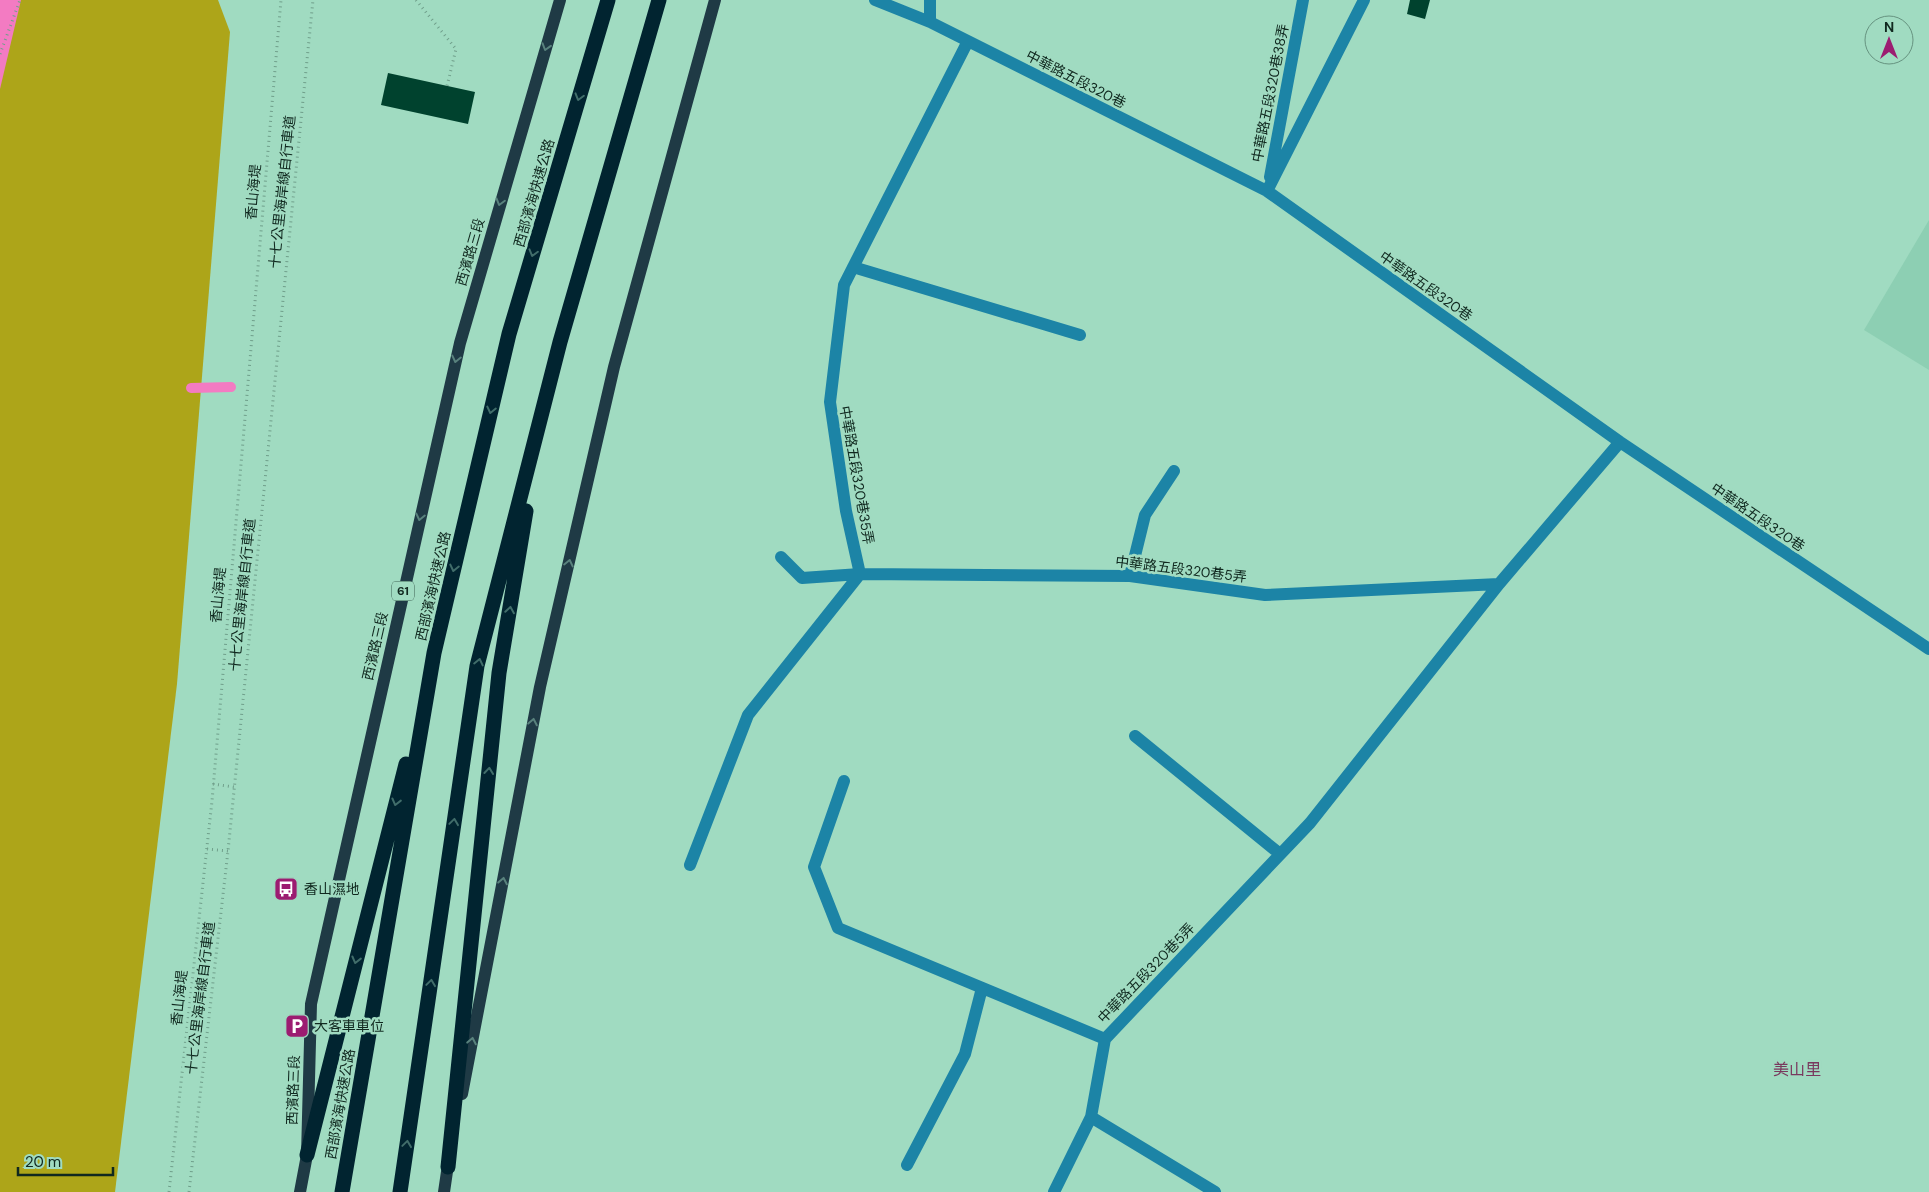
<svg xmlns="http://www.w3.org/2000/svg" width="1929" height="1192" font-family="'DM Sans','Noto Sans TC',sans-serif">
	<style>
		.built { fill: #8dcfb3 }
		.green { fill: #ada519 }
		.water { fill: #f37bc2 }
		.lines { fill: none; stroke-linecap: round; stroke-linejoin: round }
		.stream { stroke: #f37bc2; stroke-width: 10 }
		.building { fill: #00422e }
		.path { stroke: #709f8b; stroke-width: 3; stroke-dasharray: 1 4; stroke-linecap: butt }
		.minor { stroke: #1c84a6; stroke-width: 12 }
		.major { stroke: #1f3a45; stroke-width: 12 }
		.highway { stroke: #012430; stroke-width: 15 }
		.oneway { stroke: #59827d }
		.oneway2 { stroke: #416d6a }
		.labels { text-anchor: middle; stroke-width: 5; stroke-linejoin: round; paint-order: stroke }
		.shield { fill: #a0dbc1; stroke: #3b5e50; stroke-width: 1 }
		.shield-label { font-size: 12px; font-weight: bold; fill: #10281f }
		.street-label { font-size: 14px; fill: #10281f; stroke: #a0dbc1 }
		.poi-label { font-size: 14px; fill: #10281f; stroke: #a0dbc1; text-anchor: start }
		.quarter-label { font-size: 16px; fill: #79395e; stroke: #a0dbc1 }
	</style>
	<rect width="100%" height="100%" fill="#a0dbc1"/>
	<path class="built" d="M1929,220V370L1864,330Z"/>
	<path class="green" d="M0,0H218L230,32L177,684L115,1192H0Z"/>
	<path class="water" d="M0,0H21L0,89Z"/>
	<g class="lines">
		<path class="stream" d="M191,388L231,387"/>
	</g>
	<path class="building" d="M1410,0H1430L1425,19L1407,14Z
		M388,73L475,92L468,124L381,105Z"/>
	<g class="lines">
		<path class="path" d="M416,0L456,49L447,86
			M0,54L20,0
			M213,784L234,787
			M207,849L228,851
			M169,1192L212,801L281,0
			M189,1192L228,851L313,0"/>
		<path class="minor" d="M875,0L930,22L1267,191L1620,442L1929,649
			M930,22V0
			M1270,177L1303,0
			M1267,191L1364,0
			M853,267L1080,335
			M781,557L802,578L860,574L1130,576L1265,595L1499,584
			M1130,576L1145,515L1174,471
			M1135,736L1280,854
			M844,781L814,867L838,928L1105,1039
			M690,865L748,715L860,574L846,511L830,402L844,285L968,41
			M1091,1117L1215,1192
			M907,1165L965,1054L982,988
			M1054,1192L1091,1117L1105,1039L1310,823L1499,584L1620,442"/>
		<path class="major" d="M462,1094L540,687L614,367L715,0
			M300,1192L307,1155L311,1004L460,343L560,0
			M444,1192L449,1158"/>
		<path class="highway" d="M307,1155L406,764
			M448,1167L499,673L526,511
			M342,1192L434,653L509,334L608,0
			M400,1192L477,666L560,342L659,0"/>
	</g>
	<defs><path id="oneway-chevron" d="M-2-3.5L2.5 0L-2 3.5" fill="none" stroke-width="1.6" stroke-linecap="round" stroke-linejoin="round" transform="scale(1.25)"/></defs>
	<g class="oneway">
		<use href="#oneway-chevron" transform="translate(546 47) rotate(107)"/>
		<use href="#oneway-chevron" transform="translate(500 202) rotate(106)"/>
		<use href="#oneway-chevron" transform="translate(456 359) rotate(103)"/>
		<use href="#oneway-chevron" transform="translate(420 517) rotate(103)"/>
		<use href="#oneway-chevron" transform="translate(569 563) rotate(-77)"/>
		<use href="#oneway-chevron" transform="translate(533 722) rotate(-79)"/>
		<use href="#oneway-chevron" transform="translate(503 881) rotate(-79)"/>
		<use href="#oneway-chevron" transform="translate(472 1041) rotate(-79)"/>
	</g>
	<g class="oneway2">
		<use href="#oneway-chevron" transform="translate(579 97) rotate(106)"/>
		<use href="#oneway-chevron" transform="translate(533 253) rotate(106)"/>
		<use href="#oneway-chevron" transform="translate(491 410) rotate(103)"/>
		<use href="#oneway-chevron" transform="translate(454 568) rotate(103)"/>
		<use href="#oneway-chevron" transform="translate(510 610) rotate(-81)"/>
		<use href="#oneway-chevron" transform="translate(479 662) rotate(-77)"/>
		<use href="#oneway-chevron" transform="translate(489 771) rotate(-84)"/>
		<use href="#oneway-chevron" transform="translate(396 802) rotate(104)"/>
		<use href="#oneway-chevron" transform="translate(454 822) rotate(-82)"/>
		<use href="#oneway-chevron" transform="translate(356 960) rotate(104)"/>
		<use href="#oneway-chevron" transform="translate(431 983) rotate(-82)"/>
		<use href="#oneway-chevron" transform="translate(407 1144) rotate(-82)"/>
	</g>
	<defs>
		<g id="bus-square" transform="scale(1.25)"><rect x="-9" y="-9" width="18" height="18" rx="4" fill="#9c1c71" stroke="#a0dbc1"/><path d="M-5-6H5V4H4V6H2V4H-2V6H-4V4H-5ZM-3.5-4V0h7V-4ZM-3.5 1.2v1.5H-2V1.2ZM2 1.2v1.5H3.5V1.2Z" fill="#fff"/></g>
		<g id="parking-square" transform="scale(1.25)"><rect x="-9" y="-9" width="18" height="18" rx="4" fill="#9c1c71" stroke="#a0dbc1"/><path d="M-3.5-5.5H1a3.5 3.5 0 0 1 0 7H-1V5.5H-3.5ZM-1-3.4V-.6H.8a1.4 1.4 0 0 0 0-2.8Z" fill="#fff"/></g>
	</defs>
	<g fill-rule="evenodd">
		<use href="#bus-square" x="286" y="889"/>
		<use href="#parking-square" x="297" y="1026"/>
	</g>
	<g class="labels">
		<rect class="shield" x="392" y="581.5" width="22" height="19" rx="4"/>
		<g class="shield-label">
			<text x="403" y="595">61</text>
		</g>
		<g class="street-label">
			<text transform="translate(1076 79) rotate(27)" y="5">中華路五段320巷</text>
			<text transform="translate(1270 93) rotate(-79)" y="5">中華路五段320巷38弄</text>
			<text transform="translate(253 192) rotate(-85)" y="5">香山海堤</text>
			<text transform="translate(282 192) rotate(-84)" y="5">十七公里海岸線自行車道</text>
			<text transform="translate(534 193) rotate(-74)" y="5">西部濱海快速公路</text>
			<text transform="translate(470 252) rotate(-74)" y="5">西濱路三段</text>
			<text transform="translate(1426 286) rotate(35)" y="5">中華路五段320巷</text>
			<text transform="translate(857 475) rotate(80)" y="5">中華路五段320巷35弄</text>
			<text transform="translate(1758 517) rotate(34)" y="5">中華路五段320巷</text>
			<text transform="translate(1181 569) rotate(7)" y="5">中華路五段320巷5弄</text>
			<text transform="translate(433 586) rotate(-77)" y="5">西部濱海快速公路</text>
			<text transform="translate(218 595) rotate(-85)" y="5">香山海堤</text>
			<text transform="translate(242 595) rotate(-84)" y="5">十七公里海岸線自行車道</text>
			<text transform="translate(375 646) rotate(-77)" y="5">西濱路三段</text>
			<text transform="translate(1146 973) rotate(-46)" y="5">中華路五段320巷5弄</text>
			<text transform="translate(179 998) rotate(-84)" y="5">香山海堤</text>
			<text transform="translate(200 998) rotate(-83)" y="5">十七公里海岸線自行車道</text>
			<text transform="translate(293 1090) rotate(-88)" y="5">西濱路三段</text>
			<text transform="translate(340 1104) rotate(-80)" y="5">西部濱海快速公路</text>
		</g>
		<g class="poi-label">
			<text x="304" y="894">香山濕地</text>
			<text x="314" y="1031">大客車車位</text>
		</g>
		<g class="quarter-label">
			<text x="1797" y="1075">美山里</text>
		</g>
	</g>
	<g transform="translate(1889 40)"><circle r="24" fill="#a0dbc1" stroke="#669380"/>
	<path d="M0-4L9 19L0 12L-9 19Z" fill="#9c1c71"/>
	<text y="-8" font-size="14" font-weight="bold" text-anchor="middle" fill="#10281f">N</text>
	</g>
	<path d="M18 1167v8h95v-8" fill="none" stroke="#10281f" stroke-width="2.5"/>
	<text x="25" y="1167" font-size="15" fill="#10281f" stroke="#a0dbc1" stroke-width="4" paint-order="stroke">20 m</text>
</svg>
